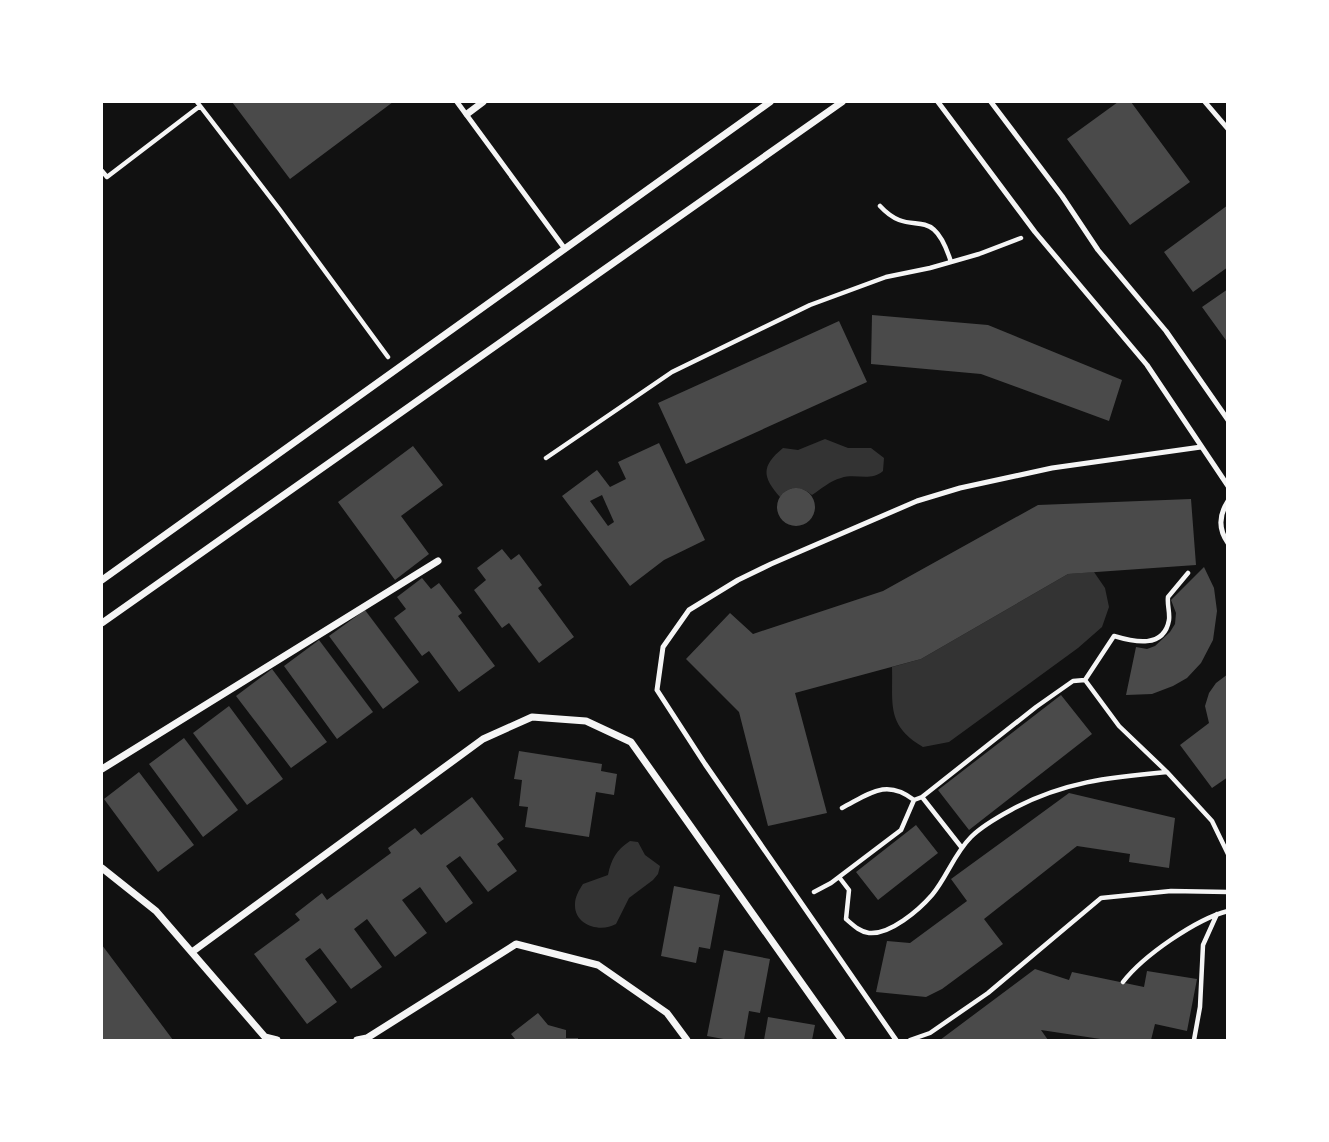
<svg xmlns="http://www.w3.org/2000/svg" width="1329" height="1142" font-family="Signika,sans-serif">
	<style>
		.water { fill: #333 }
		.building { fill: #4a4a4a; fill-rule: evenodd }
		.lines { fill: none; stroke-linecap: round; stroke-linejoin: round }
		.path { stroke: #f5f5f5; stroke-width: 4.5 }
		.service { stroke: #f5f5f5; stroke-width: 5 }
		.minor { stroke: #f5f5f5; stroke-width: 7 }
	</style>
	<rect width="100%" height="100%" fill="#111"/>
	<path class="water" d="M825,439L848,448H871L884,458L883,471C870,482 856,473 841,478C830,481 821,489 812,495C801,486 789,485 780,497C762,477 761,466 783,448L798,450Z
		M1094,572L1105,588L1109,607L1102,627L1078,648L949,742L923,747C886,725 893,705 892,667L921,659L1068,574Z
		M630,841L638,842L645,855L660,866L658,874L653,880L629,898L616,924C600,933 574,925 575,904C575,897 579,890 583,884L608,875C611,860 616,850 630,841Z"/>
	<path class="building" d="M232,102H393L290,179Z
		M1118,102H1131L1190,182L1130,225L1067,139Z
		M1228,205V267L1193,292L1164,252Z
		M1228,289V343L1202,307Z
		M872,315L988,325L1122,380L1109,421L981,374L871,364Z
		M839,321L867,382L686,464L658,403Z
		M659,443L705,540L664,560L630,586L562,496L597,470L610,487L626,479L618,462ZM602,495L614,522L608,526L590,501Z
		M413,446L443,485L401,516L429,554L395,580L338,502Z
		M777 507a19 19 0 1 1 38 0a19 19 0 1 1-38 0Z
		M1191,499L1196,565L1068,574L921,659L795,693L827,813L768,826L739,712L686,659L730,613L753,634L883,591L1038,505Z
		M502,549L511,560L519,554L542,585L538,588L574,637L539,663L509,623L502,628L474,590L486,580L477,568Z
		M1204,567L1214,588L1217,611L1213,640L1201,663L1187,678L1173,686L1152,694L1126,695L1136,647L1147,649L1155,646L1170,632L1175,624L1176,613L1171,600Z
		M422,578L431,589L439,583L462,613L458,616L495,666L459,692L429,651L422,656L394,618L406,609L397,597Z
		M365,610L419,682L383,709L329,636Z
		M319,640L373,712L337,739L284,666Z
		M272,669L327,742L291,768L236,696Z
		M1228,674V777L1212,788L1180,745L1209,723L1205,706L1209,693L1216,683Z
		M1061,695L1092,734L969,830L938,790Z
		M229,706L283,779L247,805L193,733Z
		M184,738L238,810L203,837L149,764Z
		M519,751L602,764L601,771L617,774L614,795L596,792L589,837L525,827L528,807L519,806L522,780L514,779Z
		M139,772L194,845L158,872L104,799Z
		M1069,793L1175,818L1169,868L1129,862L1130,854L1077,846L984,919L1003,944L942,989L926,997L876,992L887,941L910,943L967,901L951,879Z
		M472,797L504,839L497,844L517,871L488,892L460,856L446,866L473,903L446,923L420,887L402,900L427,933L395,957L367,919L354,929L382,967L351,989L320,948L305,959L337,1002L307,1024L254,954L300,920L295,914L322,893L327,900L391,853L388,848L415,828L421,835Z
		M916,825L938,853L878,900L856,872Z
		M674,886L720,895L710,949L699,947L696,963L661,956Z
		M102,945L173,1040H102Z
		M724,950L770,959L760,1013L749,1011L744,1040H729L707,1036Z
		M1035,969L1069,980L1072,972L1144,987L1147,971L1197,979L1187,1031L1155,1024L1151,1040H1107L1041,1030L1048,1040H940Z
		M538,1013L548,1025L566,1030V1038H578V1040H513L515,1039L511,1034Z
		M768,1017L815,1025L812,1040H764Z"/>
	<g class="lines">
		<path class="path" d="M197,102L280,210L388,357
			M102,171L107,177L200,106
			M880,206C913,242 931,199 951,262
			M546,458L672,372L810,305L886,277L930,268L979,254L1021,238
			M1085,680L1119,726L1167,772L1212,821L1228,854
			M1085,680L1114,636C1134,642 1164,649 1169,620C1170,612 1167,605 1168,597L1188,573
			M922,797L1036,707L1073,681L1085,680
			M914,800L922,797L962,848
			M839,877L849,890L846,919C853,925 860,932 869,933C890,935 919,910 932,895C947,877 954,854 971,837C981,827 998,817 1011,810C1062,782 1110,777 1167,772
			M814,892L831,883L901,830L914,800C886,778 869,794 842,808
			M1123,982C1143,956 1196,919 1228,911
			M910,1040L930,1033L988,993L1101,898L1171,891L1228,892
			M1194,1040L1200,1007L1203,945L1217,914"/>
		<path class="service" d="M457,102L565,249
			M938,102L1035,232L1147,365L1228,486
			M991,102L1062,196L1098,250L1166,331L1228,420
			M1205,102L1228,129
			M1228,501C1219,515 1218,529 1228,543
			M896,1040L705,764L657,690L663,647L689,610L738,580L771,564L917,501L960,488L1052,468L1201,447"/>
		<path class="minor" d="M467,114L483,102
			M102,580L770,102
			M102,623L842,102
			M102,769L438,561
			M102,868L156,911L265,1037L277,1040
			M192,952L483,739L532,717L586,721L631,742L842,1040
			M357,1040L367,1038L516,944L598,965L667,1013L687,1040"/>
	</g>
	<rect width="1329" height="1142" fill="none" stroke="#ffffff" stroke-width="206"/>
</svg>
